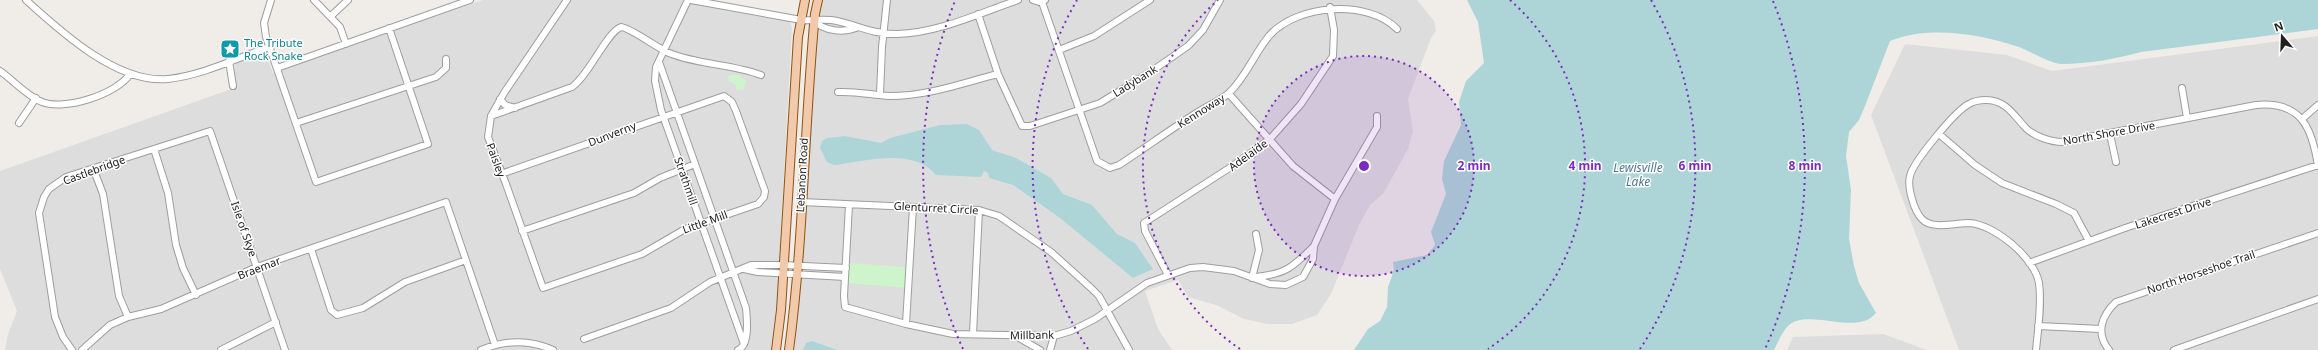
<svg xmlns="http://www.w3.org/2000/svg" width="2318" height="350" font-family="'Noto Sans',sans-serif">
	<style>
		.residential { fill: #deddde }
		.park { fill: #cdf4ca }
		.water { fill: #add5d8 }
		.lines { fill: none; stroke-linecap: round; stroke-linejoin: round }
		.minor-casing { stroke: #9d9d9d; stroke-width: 8 }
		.major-casing { stroke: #8c5210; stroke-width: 10 }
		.minor { stroke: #fff; stroke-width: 6 }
		.major { stroke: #f2c9aa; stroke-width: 8 }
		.ring { fill: none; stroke: #7b2cbf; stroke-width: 2; stroke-dasharray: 2 4 }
		.labels { text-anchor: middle; stroke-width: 3; stroke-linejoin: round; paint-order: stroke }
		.culture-label { font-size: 11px; fill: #0d838f; stroke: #fff; text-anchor: start }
		.street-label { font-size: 11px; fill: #202020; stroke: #fff }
		.water-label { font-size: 12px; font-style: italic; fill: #4c7790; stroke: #fff }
		.centre { fill: #7b2cbf; stroke: #fff; stroke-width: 2 }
		.ring-label { font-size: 12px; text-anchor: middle; font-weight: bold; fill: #7b2cbf; stroke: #fff; stroke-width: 3; stroke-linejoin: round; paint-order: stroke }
	</style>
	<rect width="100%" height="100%" fill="#f0ece8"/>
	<path class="residential" d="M483,0H685L689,3L788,20L792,27L777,301L771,350H5L8,334L17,311L0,269V171L237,87L234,73L236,61L265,51L273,73Z
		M822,0H1417L1434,21L1436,31L1431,38L1408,99L1413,131L1408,149L1383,194L1370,205L1359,225L1331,294L1317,315L1292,324H1267L1244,319L1216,305L1188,297L1178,280L1145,291L1158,329L1172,350H793L802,263L818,15Z
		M2318,36V350H1959L1871,115L1905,44L2007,55L2052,71Z
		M1883,334L1927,350H1787L1793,337Z"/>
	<path class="park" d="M734,75H739L746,81L744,89L737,90L735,84L729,81L728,76Z
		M849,263L907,267V288L848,283Z"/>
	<path class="water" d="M1467,0H2318V29L2141,52C2116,59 2088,64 2062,64C2049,63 2032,52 2019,47C1982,34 1927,25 1890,41L1865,106L1859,120L1849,132L1846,156L1851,190L1849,239L1854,266L1859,283L1876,313C1857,337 1807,307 1788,326C1782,332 1778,342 1774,350H1354L1368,329L1380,321L1387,307L1388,287L1394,270L1393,262L1427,255L1435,245L1431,232L1446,194L1442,179L1444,161L1461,125L1459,102L1466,81L1484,63L1478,22Z
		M967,124L979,130L992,150L1016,158L1051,178L1063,194L1092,205L1117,234L1135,243L1153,269L1133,278L1060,218L1013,185L989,178L988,173L984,171L981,177L936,175C913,147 866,161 834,165L827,162L820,148L822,141L827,138L845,136L881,143L890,138L940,125Z
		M812,341L837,350H846H803L806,343Z"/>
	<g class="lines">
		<g class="minor-casing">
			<path id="minor" d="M26,0C61,32 118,84 168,79C203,75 237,58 269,47
				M271,0L264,23L266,37L316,182L428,144L389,28
				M314,0L340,27L346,44
				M688,0L656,67L655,81L661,110L744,344
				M691,0L801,20C814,21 825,18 837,21C859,26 873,34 897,34C938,33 980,13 1018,0
				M1033,0L1039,2L1045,0
				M1042,2L1097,161L1110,168L1119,165C1145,148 1171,129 1198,112C1207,106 1220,101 1229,93C1246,77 1254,54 1269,36C1298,3 1369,0 1397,29
				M978,14L998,74L1022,126H1030L1100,103L1149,73L1188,46L1203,30L1220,0
				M331,16L348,0
				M814,21C824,31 843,33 856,28
				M1059,50L1094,36L1150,0
				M229,61L233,86
				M659,62L746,308C747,319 750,345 738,350
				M277,68L470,0
				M0,71C13,80 27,96 42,102C65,111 117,94 130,74
				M2182,88L2187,118
				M838,92C856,91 872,95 890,96C928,96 962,83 998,74
				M880,94L882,47L887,0
				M1229,94L1293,166L1335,199
				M500,99L505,105L515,108
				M491,116L572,87C589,75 607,32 621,27C631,28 657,48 669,53C699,65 732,64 761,75
				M2302,119L2318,105
				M19,123L36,98
				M296,123L436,77L446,68V59
				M1939,134L1975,165L2002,183L2056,204L2074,213L2089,241
				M2110,134L2116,162
				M154,149L168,193L176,245L183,268L196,295
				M93,168L103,194L119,296L128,317
				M501,174L724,96L732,102L736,111L765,191L764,197L758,204L685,229L642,254L543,288L506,184L488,137L491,116L504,93L567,0
				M801,202L979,210L999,216L1051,252L1091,288L1099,296L1129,350
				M849,205L844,296L845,307L906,324L953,334L1054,336L1071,331L1095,319L1147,283L1190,268L1203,267L1234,271L1270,284L1286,285L1303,277L1313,259L1314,246L1335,199L1377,127V116
				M522,231L634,193L660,178L695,164
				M311,249L331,310L337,315L363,308L405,282L466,260
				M2029,263L2125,228L2318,165
				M744,269L758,272L845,277
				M1168,275L1145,231L1144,223L1234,165L1270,139L1301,104L1333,56L1334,30L1330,7
				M1256,277C1286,274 1293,267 1314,246
				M1252,278L1259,250L1256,234
				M906,324L913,207
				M2038,326L2101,329
				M973,334L979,210
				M1016,336L1040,350
				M584,339L671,308L710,282L751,265H783L846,268
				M72,350L63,337L55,317L39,213L44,197L49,189L66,177L210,131L285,350
				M82,350L110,325L128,317L161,309L257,267L446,202L495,345
				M221,350L276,322
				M481,350C505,340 529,339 553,350
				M1050,350L1054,336
				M2036,350C2038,329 2042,304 2039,283C2035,258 1994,224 1969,223C1955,223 1932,230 1922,219C1914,211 1907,187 1910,176C1913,162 1956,110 1969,104C1974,101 1980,100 1986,100C2005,100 2013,114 2024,126C2032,136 2051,142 2063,142L2256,105C2301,101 2312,127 2318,166
				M2109,350C2095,333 2102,315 2116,302L2318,233
				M2174,350L2318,299"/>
		</g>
		<g class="major-casing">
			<path id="major" d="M776,350L781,310L798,37L805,0
				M789,350C804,239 804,126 815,14L818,0"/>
		</g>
		<use href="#minor" class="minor"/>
		<use href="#major" class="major"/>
	</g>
	<circle cx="1364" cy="166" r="110" fill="#7b2cbf" fill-opacity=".12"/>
	<g class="ring">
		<circle cx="1364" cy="166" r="110"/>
		<path d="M1240 349A221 221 0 0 1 1218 0M1510 0A221 221 0 0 1 1488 349"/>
		<path d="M1088 349A331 331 0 0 1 1077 0M1651 0A331 331 0 0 1 1640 349"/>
		<path d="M963 349A441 441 0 0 1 955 1M1773 1A441 441 0 0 1 1765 349"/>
	</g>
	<defs>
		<g id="sight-square" transform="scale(1)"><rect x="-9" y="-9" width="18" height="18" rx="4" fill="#0f9aa8" stroke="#fff"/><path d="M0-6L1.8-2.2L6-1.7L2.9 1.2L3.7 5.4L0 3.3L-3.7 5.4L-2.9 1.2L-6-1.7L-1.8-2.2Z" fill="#fff"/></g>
	</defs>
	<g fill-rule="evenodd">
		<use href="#sight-square" x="230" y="49"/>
	</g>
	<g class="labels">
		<g class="culture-label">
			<text x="244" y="47">The Tribute<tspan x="244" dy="13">Rock Snake</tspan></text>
		</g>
		<g class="street-label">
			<text transform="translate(1135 81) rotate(-32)" y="4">Ladybank</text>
			<text transform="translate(1201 111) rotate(-32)" y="4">Kennoway</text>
			<text transform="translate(2109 133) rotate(-10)" y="4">North Shore Drive</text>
			<text transform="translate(612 134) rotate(-21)" y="4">Dunverny</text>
			<text transform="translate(1248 155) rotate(-36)" y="4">Adelaide</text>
			<text transform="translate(496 160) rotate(70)" y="4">Paisley</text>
			<text transform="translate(94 170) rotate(-20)" y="4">Castlebridge</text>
			<text transform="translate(802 175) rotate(-87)" y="4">Lebanon Road</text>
			<text transform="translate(686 181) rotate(71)" y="4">Strathmill</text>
			<text transform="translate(936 208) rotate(3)" y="4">Glenturret Circle</text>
			<text transform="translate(2173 213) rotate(-18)" y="4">Lakecrest Drive</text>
			<text transform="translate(705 222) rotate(-20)" y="4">Little Mill</text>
			<text transform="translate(244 229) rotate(71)" y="4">Isle of Skye</text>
			<text transform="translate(259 268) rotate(-21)" y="4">Braemar</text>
			<text transform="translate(2201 272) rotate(-19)" y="4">North Horseshoe Trail</text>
			<text transform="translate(1032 335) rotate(-1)" y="4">Millbank</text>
		</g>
		<g class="water-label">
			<text x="1638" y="172">Lewisville<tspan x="1638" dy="14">Lake</tspan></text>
		</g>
	</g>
	<circle cx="1364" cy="166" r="6" class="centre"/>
	<g class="ring-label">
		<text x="1474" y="170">2 min</text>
		<text x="1585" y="170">4 min</text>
		<text x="1695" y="170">6 min</text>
		<text x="1805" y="170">8 min</text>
	</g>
	<g transform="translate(2282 36) rotate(341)" stroke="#ffffff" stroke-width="3" paint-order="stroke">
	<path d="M0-3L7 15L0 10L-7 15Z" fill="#202020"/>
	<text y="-6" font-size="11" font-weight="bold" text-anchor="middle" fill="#202020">N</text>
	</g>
</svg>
